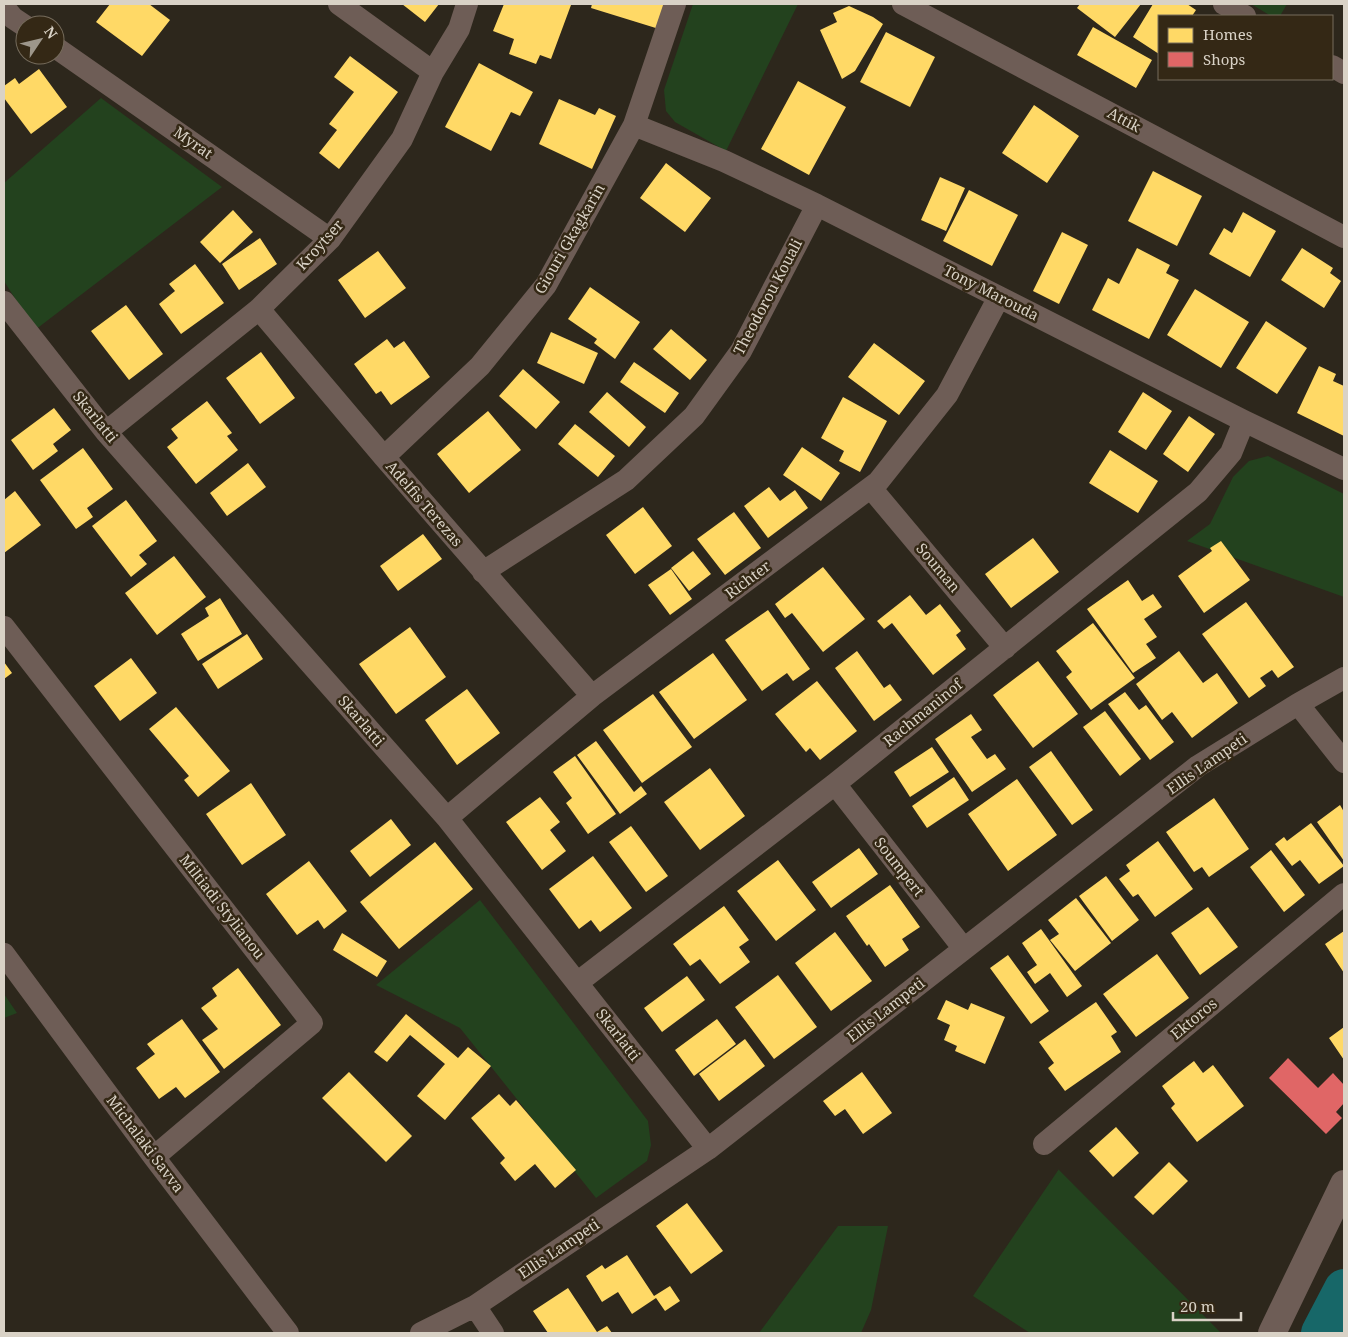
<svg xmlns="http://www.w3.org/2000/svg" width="1348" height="1337" font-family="'Noto Serif',serif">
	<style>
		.green { fill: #23421e }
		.homes { fill: #ffd966 }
		.shops { fill: #e06666 }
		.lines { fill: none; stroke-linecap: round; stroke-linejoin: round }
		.river { stroke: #176768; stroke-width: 40 }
		.minor { stroke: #6e5d56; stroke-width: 22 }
		.tertiary { stroke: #6e5d56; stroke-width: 28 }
		.labels { text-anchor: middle; stroke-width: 5; stroke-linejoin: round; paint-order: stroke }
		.street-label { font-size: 15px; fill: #d9d2c6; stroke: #342815 }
	</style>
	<rect width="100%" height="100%" fill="#2d271c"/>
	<path class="green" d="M693,4H798L726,151L675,122L666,111L664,90Z
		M1251,4H1287L1280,16H1271Z
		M101,98L222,187L35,330L4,281V183Z
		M1268,456L1344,494V597L1187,541L1210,524L1233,477L1249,461Z
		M480,900L648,1121L651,1145L647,1161L596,1198L460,1028L376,985Z
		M4,994L17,1013L4,1018Z
		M1059,1169V1170L1221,1333H1030L973,1296Z
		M838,1226H888L871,1310L861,1333H759Z"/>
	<path class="homes" d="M110,4H149L170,20L142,56L96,22Z
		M402,4H439L425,22Z
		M504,4L571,5L551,59L540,55L536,64L509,54L514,39L493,31Z
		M592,4H667L659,29L591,8Z
		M1080,4H1141L1115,37L1077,8Z
		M1153,4H1187L1196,10L1192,16H1159V54L1133,37Z
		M849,6L873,17L883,24L855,71L842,79L820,30L837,22L833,13Z
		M1093,27L1152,60L1136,88L1077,55Z
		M886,32L935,57L910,107L860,82Z
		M350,56L398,92L339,169L319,153L337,130L329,124L354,92L334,77Z
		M479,63L533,92L520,116L511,112L491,151L445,127Z
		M39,69L67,107L31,134L4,98V86L15,78L19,84Z
		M798,81L846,107L809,175L761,149Z
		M559,99L595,115L599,108L616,116L592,169L539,144Z
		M1034,105L1079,136L1047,183L1002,153Z
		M666,163L711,198L685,232L640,198Z
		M1153,171L1202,196L1177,246L1128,221Z
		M940,177L965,188L946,231L921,220Z
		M969,190L1018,215L992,266L943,241Z
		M233,210L253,232L220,263L200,242Z
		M1243,212L1276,231L1250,277L1209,254L1224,228L1232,233Z
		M1062,232L1088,245L1059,304L1033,291Z
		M260,238L277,264L239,290L222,264Z
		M1137,248L1170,265L1166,273L1179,280L1149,339L1092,310L1108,278L1119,284Z
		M1302,248L1333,268L1330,273L1341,281L1324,308L1281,280Z
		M378,251L406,288L365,318L338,280Z
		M195,264L224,303L181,334L159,304L175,291L169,284Z
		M590,287L640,322L615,359L594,343L597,339L568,319Z
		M1195,289L1249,322L1221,368L1167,335Z
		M126,305L163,354L129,380L91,331Z
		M1266,321L1307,348L1277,394L1236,368Z
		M671,329L707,360L690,380L653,349Z
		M551,332L598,353L584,384L537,363Z
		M387,339L394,348L404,341L430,377L391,405L381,391L376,394L354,364Z
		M874,343L925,381L899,415L848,377Z
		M261,352L295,398L260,424L226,378Z
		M634,362L679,393L665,413L620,382Z
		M1319,366L1336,374L1333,381L1344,386V436L1297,413Z
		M523,369L560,402L536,429L499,396Z
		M607,392L646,427L629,447L589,412Z
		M1143,392L1172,411L1146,450L1118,432Z
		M843,397L887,421L860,472L839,461L844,451L821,438Z
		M207,401L232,433L227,436L238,450L196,484L167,447L178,438L171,429Z
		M54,408L71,430L53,444L58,451L33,470L11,440Z
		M488,411L521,450L469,493L437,454Z
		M1189,416L1215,434L1188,472L1163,454Z
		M575,424L615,456L598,477L558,444Z
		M802,447L840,473L821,501L783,475Z
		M83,448L113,489L87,508L93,517L76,529L40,480Z
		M1110,450L1158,481L1138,513L1089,483Z
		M248,463L266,487L227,516L210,493Z
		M769,487L780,501L795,490L808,508L768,538L744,506Z
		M15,491L41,525L4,553V500Z
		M126,500L157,541L139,555L147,564L131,577L92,526Z
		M643,507L672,546L635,574L606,535Z
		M734,512L761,548L725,575L697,539Z
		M423,534L442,559L398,591L380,566Z
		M1033,538L1059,572L1011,608L985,574Z
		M1221,541L1250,580L1204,613L1178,576L1212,551L1210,548Z
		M693,551L711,574L689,591L671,568Z
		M174,556L206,597L157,635L125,593Z
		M823,567L865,619L823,652L792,613L785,618L775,604Z
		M671,569L692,599L670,615L648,585Z
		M1128,580L1142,601L1153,594L1162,607L1144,619L1157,637L1146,644L1156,658L1133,673L1087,609Z
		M910,595L926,615L940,604L961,631L956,635L966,649L933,675L892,623L884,629L877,621Z
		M220,598L242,634L198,661L181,634L209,616L205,608Z
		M1246,602L1294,667L1278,678L1272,670L1260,678L1266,686L1249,698L1202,634Z
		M768,610L810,669L793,681L787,673L762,691L725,640Z
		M1093,623L1135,678L1091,710L1066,677L1072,672L1056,651Z
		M410,627L446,677L396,714L359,664Z
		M247,634L263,659L218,689L202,664Z
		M857,651L884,688L890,684L902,700L874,721L835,668Z
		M1179,651L1203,683L1217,673L1238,703L1192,738L1172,712L1162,720L1136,684Z
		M713,653L747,700L694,739L659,692Z
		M131,658L157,693L120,721L94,686Z
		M1038,661L1078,714L1033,748L993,695Z
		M4,662L12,673L4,679Z
		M817,681L857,731L820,760L810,748L806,752L775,714Z
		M467,689L500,733L457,765L425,720Z
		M1125,692L1139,710L1146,705L1174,742L1150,760L1108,704Z
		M653,694L692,747L642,783L603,730Z
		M176,707L230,771L198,797L184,780L189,776L149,729Z
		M1105,711L1141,759L1120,776L1083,727Z
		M971,714L982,730L971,737L987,759L995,754L1006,769L972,792L935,739Z
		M596,741L634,792L641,786L647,794L620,814L577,755Z
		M932,747L949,772L910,797L894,772Z
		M1051,751L1093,810L1072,825L1029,767Z
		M575,756L616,814L588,834L566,803L572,798L553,772Z
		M710,768L745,816L700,850L664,802Z
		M954,777L969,800L927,828L912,806Z
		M1017,779L1057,835L1008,871L968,814Z
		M251,783L286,835L242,865L206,814Z
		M540,797L560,822L550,830L566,851L542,870L506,822Z
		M1214,798L1249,849L1209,877L1202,867L1194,872L1166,832Z
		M1340,805L1344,812V861L1317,822Z
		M391,819L411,845L370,877L350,851Z
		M1311,823L1344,866L1319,884L1300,860L1292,866L1275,844L1284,837L1287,841Z
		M631,826L668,876L646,892L609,842Z
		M1158,841L1193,889L1155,917L1138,894L1133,897L1119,879L1130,871L1126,865Z
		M435,842L473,889L399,949L360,902Z
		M859,848L878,874L831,908L812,882Z
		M1271,850L1305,895L1284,912L1250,867Z
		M593,856L632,908L600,932L591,920L579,929L549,889Z
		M778,860L816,910L776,941L737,891Z
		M309,861L347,911L324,929L318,920L297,935L266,894Z
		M1106,876L1139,920L1112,941L1079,896Z
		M890,885L920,927L902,939L909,950L885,967L869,944L867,946L846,916Z
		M1076,898L1111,943L1075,971L1050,940L1059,934L1048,920Z
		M724,906L749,940L739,947L750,962L720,984L700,959L690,966L673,944Z
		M1208,907L1238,947L1200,975L1171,933Z
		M1041,929L1082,986L1067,997L1050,973L1035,984L1027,972L1037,965L1022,943Z
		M1344,931V973L1325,944Z
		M835,932L872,981L831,1011L795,963Z
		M342,933L387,961L377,977L333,950Z
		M1157,954L1189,998L1136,1037L1103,994Z
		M1008,955L1049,1011L1031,1024L990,968Z
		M238,968L281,1025L224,1069L202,1040L218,1029L201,1008L217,996L212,988Z
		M778,975L817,1027L774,1059L735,1007Z
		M687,976L705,1000L662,1032L644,1008Z
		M946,1000L968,1010L971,1003L1005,1017L985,1064L955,1051L957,1046L944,1040L950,1025L937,1019Z
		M1096,1002L1117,1032L1111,1036L1121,1052L1065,1091L1048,1068L1054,1063L1039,1042Z
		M406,1014L458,1058L468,1047L491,1066L445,1120L417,1096L445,1064L410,1035L387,1062L374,1052Z
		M182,1019L220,1072L185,1098L176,1087L159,1099L136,1068L155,1054L147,1044Z
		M717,1019L736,1044L694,1076L675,1050Z
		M1344,1027V1060L1329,1038Z
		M745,1039L765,1066L719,1101L699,1074Z
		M1194,1061L1203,1073L1213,1065L1244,1106L1197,1142L1171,1108L1175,1104L1162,1086Z
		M349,1072L412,1136L386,1162L322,1098Z
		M862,1072L892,1113L863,1134L845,1109L835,1116L823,1101Z
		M499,1094L510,1106L516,1100L576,1170L555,1188L535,1164L515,1181L500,1163L505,1158L471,1118Z
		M1116,1127L1139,1153L1113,1177L1089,1151Z
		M1169,1162L1188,1181L1153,1215L1134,1197Z
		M687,1203L723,1251L691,1274L656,1226Z
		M627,1255L654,1296L670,1286L680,1301L665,1311L656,1298L632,1314L618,1292L602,1302L586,1276L602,1265L605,1269Z
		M568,1288L597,1332L607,1326L612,1333H548L533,1311Z"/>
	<path class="shops" d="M1288,1058L1318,1088L1333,1073L1344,1085V1103L1336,1112L1342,1118L1326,1134L1269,1078Z"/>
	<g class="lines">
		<path class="river" d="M1321,1333L1344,1289"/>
		<path class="minor" d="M339,4L433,72
			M903,4L1344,237
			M1224,4L1245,16
			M4,7L13,18L25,26
			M55,47L330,239
			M1332,66L1344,73
			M634,125L724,161L817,205L1244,421L1344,469
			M4,302L106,432L447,818L708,1149
			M259,309L384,457L592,696
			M106,432L259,309L330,239L402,139L433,72L459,29L467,4
			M384,457L480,366L546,285L634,125L675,4
			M871,488L1005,648
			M483,572L626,480L694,416L741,351L817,205
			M4,627L312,1023L154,1157
			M1298,704L1344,762
			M835,784L964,949
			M447,818L592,696L878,482L947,395L999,297
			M4,954L154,1157L288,1333
			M577,983L835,784L1198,492L1231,453L1244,421
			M1044,1144L1344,894
			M475,1306L493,1333
			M421,1333L475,1306L708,1149L1198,766L1298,704L1344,678"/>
		<path class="tertiary" d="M1272,1333L1344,1184"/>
	</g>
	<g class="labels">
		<g class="street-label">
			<text transform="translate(1124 120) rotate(28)" y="5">Attik</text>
			<text transform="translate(193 143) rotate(35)" y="5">Myrat</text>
			<text transform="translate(570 239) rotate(-60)" y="5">Giouri Gkagkarin</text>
			<text transform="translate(320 245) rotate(-48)" y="5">Kroytser</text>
			<text transform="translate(991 293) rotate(27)" y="5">Tony Marouda</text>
			<text transform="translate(768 297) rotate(-62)" y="5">Theodorou Kouali</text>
			<text transform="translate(95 417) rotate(51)" y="5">Skarlatti</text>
			<text transform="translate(424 504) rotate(49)" y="5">Adelfis Terezas</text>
			<text transform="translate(938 568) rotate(50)" y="5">Souman</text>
			<text transform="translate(748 580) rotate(-37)" y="5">Richter</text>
			<text transform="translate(923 713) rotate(-39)" y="5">Rachmaninof</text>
			<text transform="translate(361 721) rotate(49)" y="5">Skarlatti</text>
			<text transform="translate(1207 764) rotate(-35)" y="5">Ellis Lampeti</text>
			<text transform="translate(899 867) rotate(52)" y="5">Soumpert</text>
			<text transform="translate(222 907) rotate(52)" y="5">Miltiadi Stylianou</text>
			<text transform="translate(886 1010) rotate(-38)" y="5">Ellis Lampeti</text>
			<text transform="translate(1194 1019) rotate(-40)" y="5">Ektoros</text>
			<text transform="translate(618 1035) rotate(52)" y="5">Skarlatti</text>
			<text transform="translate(145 1144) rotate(53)" y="5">Michalaki Savva</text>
			<text transform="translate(559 1249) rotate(-34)" y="5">Ellis Lampeti</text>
		</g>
	</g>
	<rect width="1348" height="1337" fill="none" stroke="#d9d2c6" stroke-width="10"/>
	<rect x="1158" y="15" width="175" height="65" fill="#342815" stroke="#766c5c"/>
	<rect x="1168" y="28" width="25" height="15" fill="#ffd966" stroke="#766c5c"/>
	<text x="1203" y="40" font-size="15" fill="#d9d2c6">Homes</text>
	<rect x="1168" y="52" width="25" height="15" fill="#e06666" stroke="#766c5c"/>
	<text x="1203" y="65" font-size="15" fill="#d9d2c6">Shops</text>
	<g transform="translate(40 40) rotate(55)"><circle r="24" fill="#342815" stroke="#766c5c"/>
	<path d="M0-4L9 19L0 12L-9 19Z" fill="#9d968a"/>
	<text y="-8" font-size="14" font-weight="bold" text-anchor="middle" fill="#d9d2c6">N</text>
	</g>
	<path d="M1173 1312v8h68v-8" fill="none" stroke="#d9d2c6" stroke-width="2.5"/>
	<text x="1180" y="1312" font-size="15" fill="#d9d2c6" stroke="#342815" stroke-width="4" paint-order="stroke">20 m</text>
</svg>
